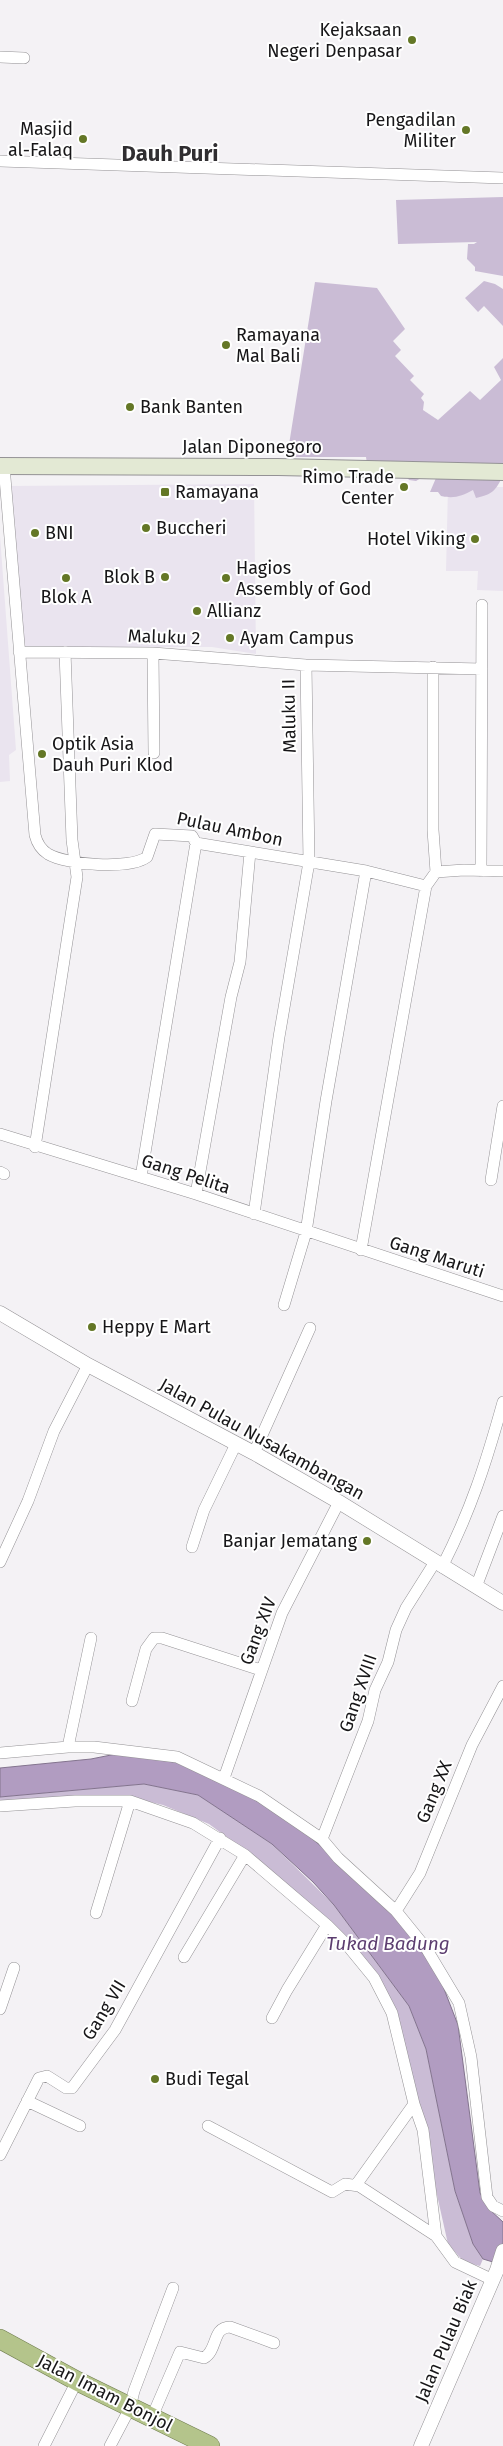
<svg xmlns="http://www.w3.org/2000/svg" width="503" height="2446" font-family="'Fira Sans',sans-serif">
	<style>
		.built { fill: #eae4ef }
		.green { fill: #cabcd5 }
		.water { fill: #b19cc1; stroke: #83748e }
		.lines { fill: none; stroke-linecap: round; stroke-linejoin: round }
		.minor-casing { stroke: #949295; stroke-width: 12 }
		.tertiary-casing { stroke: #949295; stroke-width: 15 }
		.secondary-casing { stroke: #949295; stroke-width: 18 }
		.trunk-casing { stroke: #717e50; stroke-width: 20 }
		.minor { stroke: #fff; stroke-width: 11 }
		.tertiary { stroke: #fff; stroke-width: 14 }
		.secondary { stroke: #e3e9d4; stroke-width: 16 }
		.trunk { stroke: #b4c48b; stroke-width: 19 }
		.poi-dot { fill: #647726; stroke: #fff; stroke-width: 2 }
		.labels { text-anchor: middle; stroke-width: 4; stroke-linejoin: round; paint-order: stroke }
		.poi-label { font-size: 18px; fill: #171618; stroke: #fff; text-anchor: start }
		.street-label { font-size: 18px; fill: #171618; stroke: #fff }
		.water-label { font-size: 19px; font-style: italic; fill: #5c3d70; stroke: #fff }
		.district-label { font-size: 22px; font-weight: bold; fill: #302e31; stroke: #fff }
	</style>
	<rect width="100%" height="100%" fill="#f4f2f5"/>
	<path class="built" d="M254,484L256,654L212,647H18L8,486Z
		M448,487H503V591L477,590L478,571H446Z
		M0,536L16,750L9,755L10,781L0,782Z"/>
	<path class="green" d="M503,197V276L475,271V267L467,259L468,244H474L477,242L398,244L396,200Z
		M484,281L495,284L503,289V326L484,306L478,312L465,298Z
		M315,282L377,288L405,329L393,341L401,350L395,356L414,376L410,380L424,394L421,398L424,402L423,410L438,420L470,391L480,400L501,380L494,367L503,358V476C495,491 493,494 476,498L473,490C462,496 454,499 441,496L438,492H430L436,478L426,475L416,481L409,480L399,465L367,464L366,457H287Z
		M144,1784L198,1795L272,1844L334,1905L409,2006L426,2049L455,2191L473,2244L483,2259L480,2266L464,2262L448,2244L398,2021L362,1958L259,1861L209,1824L163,1805L133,1798L0,1803V1797Z"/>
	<path class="water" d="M116,1754L181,1763L209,1773L291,1821L360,1879L405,1928L439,1976L458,2025L480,2193L489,2209L503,2222V2265L483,2259L473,2244L455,2191L426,2049L409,2006L334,1905L313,1882L272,1844L198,1795L144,1784L0,1797V1768L91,1759Z"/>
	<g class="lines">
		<g class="minor-casing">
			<path id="minor" d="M0,57L24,58
				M0,161L503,178
				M4,466L35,835C37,843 40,849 48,854C67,865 129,870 147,857L155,834L192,836L196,843L366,871L426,886
				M19,652L153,653L306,665L482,669
				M153,653L154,753
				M481,871L482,605
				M436,872L464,870L503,871
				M426,886L436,872L433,830V667
				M0,1134L196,1194L503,1296
				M35,1147L77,877L72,840L65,652
				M0,1172L4,1174
				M141,1177L196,843
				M491,1180L503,1106
				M196,1194L231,997L240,962L250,852
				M254,1214L279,1037L309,862L306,665
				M361,1250L426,886
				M284,1305L306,1232L326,1101L366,871
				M254,1453L310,1328
				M192,1547L204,1510L236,1444
				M0,1562L28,1501L54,1431L88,1365
				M442,1567C471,1510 486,1463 503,1402
				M476,1587L503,1516
				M132,1701L146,1649L154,1638H162L261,1670
				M68,1747L91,1638
				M0,1753L68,1747H94L177,1757L259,1796L322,1839L338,1858L396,1911L426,1948L459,2003L471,2057L487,2197L493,2206L503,2211
				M224,1778L282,1613L339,1502
				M0,1806L75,1801H130L193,1823L245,1855L327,1925L347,1945L374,1978L392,2013L414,2104L423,2130L436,2236L455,2262L493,2280
				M322,1839L368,1721L375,1690L388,1662L396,1630L406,1608L435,1562
				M396,1911L420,1873L472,1745L503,1686
				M96,1913L130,1801
				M184,1957L245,1855
				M0,2009L14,1968
				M272,2018L287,1990L327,1925
				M27,2101L80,2126
				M208,2126L332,2192L345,2184L359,2186L436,2236
				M0,2155L39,2078L47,2076L66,2088H72L115,2030L220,1838
				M356,2185L414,2104
				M152,2417L180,2352L204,2358C218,2350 212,2327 230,2327L274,2343
				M44,2446L77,2381
				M110,2446L130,2408L134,2391L173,2288"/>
		</g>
		<g class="tertiary-casing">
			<path id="tertiary" d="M0,1313L88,1365L254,1453L339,1502L503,1603
				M421,2446L497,2270L503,2251"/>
		</g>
		<g class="secondary-casing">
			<path id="secondary" d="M0,466L278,467L503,472"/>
		</g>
		<g class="trunk-casing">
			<path id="trunk" d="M0,2339L77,2381L210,2446"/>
		</g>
		<use href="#minor" class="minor"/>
		<use href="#tertiary" class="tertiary"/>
		<use href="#secondary" class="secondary"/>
		<use href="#trunk" class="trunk"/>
	</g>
	<g class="poi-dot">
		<circle cx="412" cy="40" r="5"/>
		<circle cx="466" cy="130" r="5"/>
		<circle cx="83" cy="139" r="5"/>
		<circle cx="226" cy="345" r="5"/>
		<circle cx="130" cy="407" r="5"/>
		<circle cx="404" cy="487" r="5"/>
		<rect x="160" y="487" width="10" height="10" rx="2.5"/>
		<circle cx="146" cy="528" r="5"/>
		<circle cx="35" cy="533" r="5"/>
		<circle cx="475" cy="539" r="5"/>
		<circle cx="165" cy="577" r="5"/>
		<circle cx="66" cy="578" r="5"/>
		<circle cx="226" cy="578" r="5"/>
		<circle cx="197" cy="611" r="5"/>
		<circle cx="230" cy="638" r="5"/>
		<circle cx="42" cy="754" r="5"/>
		<circle cx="92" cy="1327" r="5"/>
		<circle cx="367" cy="1541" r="5"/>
		<circle cx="155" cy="2079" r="5"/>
	</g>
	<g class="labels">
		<g class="poi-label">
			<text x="402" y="36" text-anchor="end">Kejaksaan<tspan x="402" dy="21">Negeri Denpasar</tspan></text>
			<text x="456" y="126" text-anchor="end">Pengadilan<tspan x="456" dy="21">Militer</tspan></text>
			<text x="73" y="135" text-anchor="end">Masjid<tspan x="73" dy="21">al-Falaq</tspan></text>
			<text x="236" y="341">Ramayana<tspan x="236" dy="21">Mal Bali</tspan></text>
			<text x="140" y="413">Bank Banten</text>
			<text x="394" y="483" text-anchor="end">Rimo Trade<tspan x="394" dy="21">Center</tspan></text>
			<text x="175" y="498">Ramayana</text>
			<text x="156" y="534">Buccheri</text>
			<text x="45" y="539">BNI</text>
			<text x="465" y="545" text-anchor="end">Hotel Viking</text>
			<text x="236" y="574">Hagios<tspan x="236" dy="21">Assembly of God</tspan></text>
			<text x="155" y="583" text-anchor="end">Blok B</text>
			<text x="66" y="603" text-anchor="middle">Blok A</text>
			<text x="207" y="617">Allianz</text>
			<text x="240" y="644">Ayam Campus</text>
			<text x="52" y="750">Optik Asia<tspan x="52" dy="21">Dauh Puri Klod</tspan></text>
			<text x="102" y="1333">Heppy E Mart</text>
			<text x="357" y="1547" text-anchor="end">Banjar Jematang</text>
			<text x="165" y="2085">Budi Tegal</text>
		</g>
		<g class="street-label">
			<text x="252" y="453">Jalan Diponegoro</text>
			<text transform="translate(164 637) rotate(2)" y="6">Maluku 2</text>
			<text transform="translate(289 716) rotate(-91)" y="6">Maluku II</text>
			<text transform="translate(230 829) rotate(12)" y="6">Pulau Ambon</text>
			<text transform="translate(186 1174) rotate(18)" y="6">Gang Pelita</text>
			<text transform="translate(437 1257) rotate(18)" y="6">Gang Maruti</text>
			<text transform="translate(262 1439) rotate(29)" y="6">Jalan Pulau Nusakambangan</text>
			<text transform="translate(258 1631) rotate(-69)" y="6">Gang XIV</text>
			<text transform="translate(358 1693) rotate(-71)" y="6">Gang XVIII</text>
			<text transform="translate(434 1792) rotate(-68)" y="6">Gang XX</text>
			<text transform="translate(104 2010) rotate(-59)" y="6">Gang VII</text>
			<text transform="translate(446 2341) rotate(-67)" y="6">Jalan Pulau Biak</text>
			<text transform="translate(105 2393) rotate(27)" y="6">Jalan Imam Bonjol</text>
		</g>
		<g class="water-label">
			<text x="388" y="1950">Tukad Badung</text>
		</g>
		<g class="district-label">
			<text x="170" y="161">Dauh Puri</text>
		</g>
	</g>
</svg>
